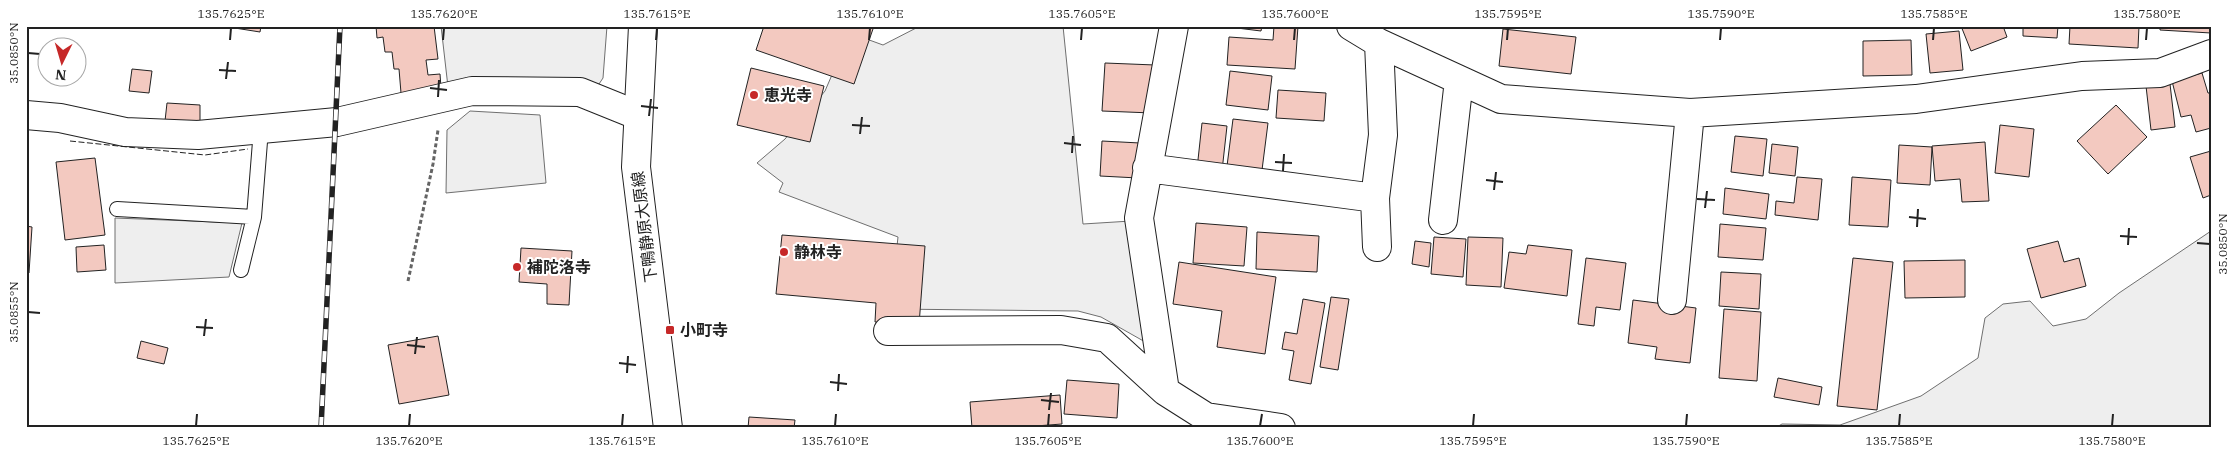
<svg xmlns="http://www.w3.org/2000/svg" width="2237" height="454" font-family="'IBM Plex Serif','Noto Sans JP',serif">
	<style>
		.green { fill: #eee; stroke: #6f6f6f }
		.building { fill: #f3c9c0; stroke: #222 }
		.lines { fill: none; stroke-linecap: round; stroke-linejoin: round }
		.service-casing { stroke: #222; stroke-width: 16 }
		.minor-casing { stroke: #222; stroke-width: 30 }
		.primary-casing { stroke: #222; stroke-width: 30 }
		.path { stroke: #646464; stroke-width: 3; stroke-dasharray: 4 2.5; stroke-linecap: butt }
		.service { stroke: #fff; stroke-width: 14 }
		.minor { stroke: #fff; stroke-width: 28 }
		.primary { stroke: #fff; stroke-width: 28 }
		.rail-casing { stroke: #222; stroke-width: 5.5 }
		.rail { stroke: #fff; stroke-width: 4; stroke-dasharray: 11; stroke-linecap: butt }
		.fence { stroke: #222; stroke-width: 1; stroke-dasharray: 6 2.5; stroke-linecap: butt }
		.ticks { fill: none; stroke: #222; stroke-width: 2 }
		.poi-dot { fill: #c62828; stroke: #fff; stroke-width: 2 }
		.labels { text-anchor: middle; stroke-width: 4; stroke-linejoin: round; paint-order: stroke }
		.poi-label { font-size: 16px; font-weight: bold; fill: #222; stroke: #fff; text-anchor: start }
		.street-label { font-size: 16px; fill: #222; stroke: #fff }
		.neatline { fill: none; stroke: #222; stroke-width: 2 }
		.ticks-label { font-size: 12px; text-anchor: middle; fill: #222 }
	</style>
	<rect width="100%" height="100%" fill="#fff"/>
	<path class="green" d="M441,26H607L603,78L599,84L588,87H448Z
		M920,26H1063L1083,224L1131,221L1147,343L1101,317L1078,311L890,309L898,237L779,192L783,183L757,163L785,139L825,91L850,33L883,45Z
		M470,111L540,115L546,183L446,193L447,130Z
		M115,218L242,223L229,277L115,283Z
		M2211,231V428H1775L1782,424L1840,425L1921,396L1978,358L1985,318L2003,304L2030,301L2053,326L2086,319L2119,293Z"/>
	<path class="building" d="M222,26H261L260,32Z
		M376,26H434L438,59L426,60L428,75L440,74L441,88L401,93L399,69H394L392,52H385L383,37L377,38Z
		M764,26H874L854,84L756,50Z
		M1221,26H1262L1261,31Z
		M1274,26H1298L1295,69L1227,65L1229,37L1273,40Z
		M1961,26H2003L2007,37L1971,51Z
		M2023,26H2058L2057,38L2023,36Z
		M2070,26H2139L2138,48L2069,44Z
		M2160,26H2211V33L2160,30Z
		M1503,29L1576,37L1571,74L1499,66Z
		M1959,31L1963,70L1930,73L1926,34Z
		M1911,40L1912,75L1863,76V41Z
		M1105,63L1155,65L1152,113L1102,111Z
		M751,68L824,86L810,142L737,125Z
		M132,69L152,71L149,93L129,91Z
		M1230,71L1272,76L1268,110L1226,105Z
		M2202,73L2208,93H2211V128L2196,132L2191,115L2181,117L2172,81Z
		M2170,84L2175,127L2151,130L2146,86Z
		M1278,90L1326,93L1324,121L1276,118Z
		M167,103L200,105V124L165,121Z
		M2116,105L2147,137L2108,174L2077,141Z
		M1233,119L1268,123L1262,170L1227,166Z
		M1202,123L1227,126L1222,171L1197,169Z
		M2000,125L2034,129L2029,177L1995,173Z
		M1735,136L1767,139L1763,176L1731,172Z
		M1102,141L1140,143L1138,178L1100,176Z
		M1985,142L1989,201L1962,202L1960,179L1935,181L1932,146Z
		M1772,144L1798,147L1795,176L1769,173Z
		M1899,145L1932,147L1930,185L1897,183Z
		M2211,151V195L2203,198L2190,157Z
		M95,158L105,235L65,240L56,162Z
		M1797,177L1822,179L1818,220L1775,215L1776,201L1794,203Z
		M1852,177L1891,180L1888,227L1849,225Z
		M1725,188L1769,194L1766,219L1723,214Z
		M1196,223L1247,227L1244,266L1193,263Z
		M1720,224L1766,228L1763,260L1718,257Z
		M26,226L32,227L29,273L26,272Z
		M1257,232L1319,236L1317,272L1256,269Z
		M782,235L925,246L919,325L875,322L876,303L776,294Z
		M1434,237L1466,239L1463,277L1431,274Z
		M1468,237L1503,238L1501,287L1466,285Z
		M1415,241L1431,243L1429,267L1412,264Z
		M2058,241L2064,262L2079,258L2086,286L2041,298L2027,249Z
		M104,245L106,270L77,272L76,247Z
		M1528,245L1572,250L1567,296L1504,288L1509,252L1526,254Z
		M521,248L572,251L569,305L547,304V284L519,282Z
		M1586,258L1626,263L1620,310L1596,307L1594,326L1578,324Z
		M1853,258L1893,262L1877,410L1837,406Z
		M1965,260V297L1905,298L1904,261Z
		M1179,262L1276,277L1265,354L1217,347L1222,311L1173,304Z
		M1721,272L1761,274L1759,309L1719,306Z
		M1331,297L1349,299L1338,370L1320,367Z
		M1303,299L1325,303L1311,384L1289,380L1294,351L1282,349L1285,332L1297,334Z
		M1633,300L1696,308L1690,363L1655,359L1657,347L1628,343Z
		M1724,309L1761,312L1757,381L1719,378Z
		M438,336L449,395L399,404L388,345Z
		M141,341L168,348L164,364L137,358Z
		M1778,378L1822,387L1819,405L1774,397Z
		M1067,380L1119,384L1117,418L1064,414Z
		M1060,395L1062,424L1009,428H972L970,402Z
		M749,417L795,420L794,428H748Z"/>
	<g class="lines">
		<g class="service-casing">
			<path id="service" d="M117,209L254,217L261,129
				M241,270L254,217"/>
		</g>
		<g class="minor-casing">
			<path id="minor" d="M1351,26L1379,43L1501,99L1690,113L1916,99L2082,76L2160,73L2211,54
				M26,115L60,118L125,132L198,135L337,122L472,91L580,92L637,115
				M1147,168L1375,198L1383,135L1379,43
				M1375,198L1377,247
				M1443,220L1459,80
				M1672,300L1690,113
				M888,331L1061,330L1107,338L1165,391L1206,417L1281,428
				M1165,391L1139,218L1174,26"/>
		</g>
		<g class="primary-casing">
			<path id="primary" d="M643,26L636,167L668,428"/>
		</g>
		<path class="path" d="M408,281L433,164L438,130"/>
		<use href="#service" class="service"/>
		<use href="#minor" class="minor"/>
		<use href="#primary" class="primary"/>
		<g class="rail-casing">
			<path id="rail" d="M321,428L340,26"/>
		</g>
		<use href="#rail" class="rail"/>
		<path class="fence" d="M70,141L205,155L248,149"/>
	</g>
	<path class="ticks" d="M230,40L231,28M443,40L444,28M656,40L657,28M869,40L870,28M1081,40L1082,28M1294,40L1295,28M1507,40L1508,28M1720,40L1721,28M1933,40L1934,28M2146,40L2147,28M28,53L40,54M219,70L236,71M226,79L228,62M430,88L447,90M438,97L439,80M641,106L658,108M649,116L651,99M852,125L870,126M860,134L862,117M1064,143L1081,145M1072,153L1073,136M1275,162L1292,163M1283,171L1284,154M1486,180L1503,182M1494,190L1496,172M1697,199L1715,200M1705,208L1707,191M1909,217L1926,219M1917,227L1918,209M2120,236L2137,237M2197,243L2210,244M2128,245L2129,228M28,312L40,313M196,327L213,328M204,336L206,319M407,345L425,347M415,354L417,337M619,363L636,365M627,373L628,356M830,382L847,384M838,391L839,374M1041,400L1059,402M1049,410L1051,393M196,426L197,414M409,426L410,414M622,426L623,414M835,426L836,414M1048,426L1049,414M1260,426L1262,414M1473,426L1474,414M1686,426L1687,414M1899,426L1900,414M2112,426L2113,414"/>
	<g class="poi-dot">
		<circle cx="754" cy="95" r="5"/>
		<circle cx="784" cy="252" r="5"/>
		<circle cx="517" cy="267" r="5"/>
		<rect x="665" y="325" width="10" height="10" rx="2.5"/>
	</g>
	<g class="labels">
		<g class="poi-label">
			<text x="764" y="101">恵光寺</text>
			<text x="794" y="258">静林寺</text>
			<text x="527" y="273">補陀洛寺</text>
			<text x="680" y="336">小町寺</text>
		</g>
		<g class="street-label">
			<text transform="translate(644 227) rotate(-97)" y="6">下鴨静原大原線</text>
		</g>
	</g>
	<rect width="2237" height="454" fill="none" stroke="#ffffff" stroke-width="55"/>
	<g transform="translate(62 62) rotate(185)"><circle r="24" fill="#ffffff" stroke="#a7a7a7"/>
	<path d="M0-4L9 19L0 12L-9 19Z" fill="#c62828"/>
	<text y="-8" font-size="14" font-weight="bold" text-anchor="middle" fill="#222222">N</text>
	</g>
	<rect x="28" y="28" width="2182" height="398" class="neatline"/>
	<g class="ticks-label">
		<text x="231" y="18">135.7625°E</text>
		<text x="444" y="18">135.7620°E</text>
		<text x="657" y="18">135.7615°E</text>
		<text x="870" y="18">135.7610°E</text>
		<text x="1082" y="18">135.7605°E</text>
		<text x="1295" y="18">135.7600°E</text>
		<text x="1508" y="18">135.7595°E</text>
		<text x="1721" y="18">135.7590°E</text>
		<text x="1934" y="18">135.7585°E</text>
		<text x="2147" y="18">135.7580°E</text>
		<text transform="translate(14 53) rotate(-90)" y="4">35.0850°N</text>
		<text transform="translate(2223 244) rotate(-90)" y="4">35.0850°N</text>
		<text transform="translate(14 312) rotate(-90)" y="4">35.0855°N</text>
		<text x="196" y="445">135.7625°E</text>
		<text x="409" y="445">135.7620°E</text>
		<text x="622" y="445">135.7615°E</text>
		<text x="835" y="445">135.7610°E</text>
		<text x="1048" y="445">135.7605°E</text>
		<text x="1260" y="445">135.7600°E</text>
		<text x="1473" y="445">135.7595°E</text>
		<text x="1686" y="445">135.7590°E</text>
		<text x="1899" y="445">135.7585°E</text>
		<text x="2112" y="445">135.7580°E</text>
	</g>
</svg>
